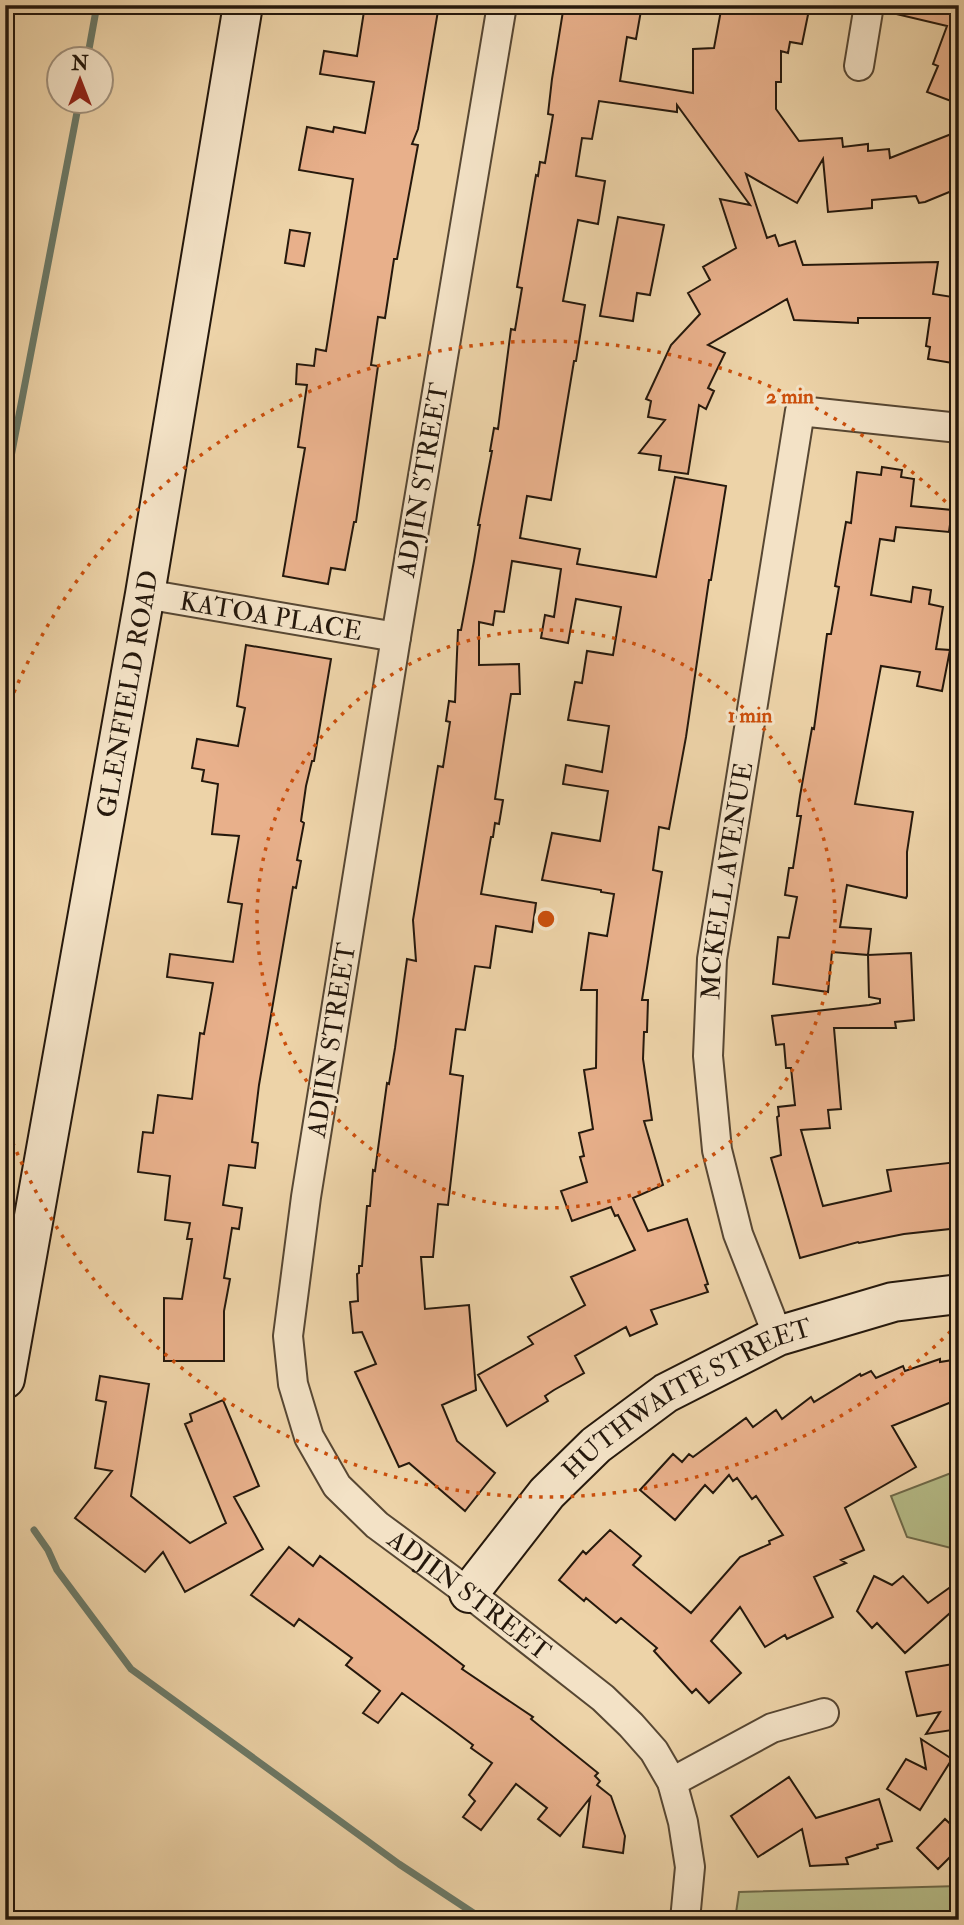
<svg xmlns="http://www.w3.org/2000/svg" width="964" height="1925" font-family="'IM FELL Double Pica',serif">
	<style>
		.green { fill: #b6bd89; stroke: #6e6a4a; stroke-width: 2 }
		.lines { fill: none; stroke-linecap: round; stroke-linejoin: round }
		.stream { stroke: #6b7967; stroke-width: 7 }
		.building { fill: #e8b08b; stroke: #25180c; stroke-width: 2 }
		.street-casing { stroke: #574733; stroke-width: 32 }
		.secondary-casing { stroke: #25180c; stroke-width: 42 }
		.street { stroke: #f3e2c6; stroke-width: 28 }
		.secondary { stroke: #f3e2c6; stroke-width: 38 }
		.ring { fill: none; stroke: #cb4f0c; stroke-width: 3.5; stroke-dasharray: 3.5 7 }
		.labels { text-anchor: middle; stroke-width: 6; stroke-linejoin: round; paint-order: stroke }
		.street-label { font-size: 26px; fill: #25180c; stroke: #f3e2c6 }
		.centre { fill: #cb4f0c; stroke: #f3e2c6; stroke-width: 3.5 }
		.ring-label { font-size: 21px; text-anchor: middle; font-weight: bold; fill: #cb4f0c; stroke: #f3e2c6; stroke-width: 6; stroke-linejoin: round; paint-order: stroke }
	</style>
	<rect width="100%" height="100%" fill="#edd3a8"/>
	<filter id="stains"><feTurbulence type="fractalNoise" baseFrequency=".00286" numOctaves="4"/><feColorMatrix values="0 0 0 0 .2 0 0 0 0 .09 0 0 0 0 .02 0 0 0 .5 -.17"/></filter>
	<radialGradient id="worn" r=".72"><stop offset=".6" stop-color="#630" stop-opacity="0"/><stop offset="1" stop-color="#630" stop-opacity=".3"/></radialGradient>
	<path class="green" d="M959,1470V1550L907,1537L891,1496Z
		M959,1886V1920H735L739,1892Z"/>
	<g class="lines">
		<path class="stream" d="M87,60L97,5
			M5,488L79,102
			M34,1530L48,1550L57,1570L131,1669L399,1864L484,1920"/>
	</g>
	<path class="building" d="M365,5H439L418,129L412,144L418,145L397,259H394L385,318L378,317L371,365L378,366L356,522H354L345,570L331,568L328,584L283,576L305,448L298,447L307,385L296,384L297,364L314,366L316,349L326,351L353,179L299,170L307,127L333,132L334,127L365,133L374,82L320,74L324,51L357,56Z
		M564,5H642L636,39L627,37L620,81L693,93V49L714,48L722,5H810L802,44L790,42L788,53L781,51V82H776V109L799,141L842,138L843,147L868,144V151L889,149L890,158L959,131V188L925,202L919,203L916,196L872,200V208L828,212L823,159L797,203L746,174L767,238L775,235L779,246L795,241L803,265L938,262L933,294L959,298V364L928,359L930,347L926,346L930,318H858V323L794,320L787,299L708,345L725,353L708,388L714,391L706,409L699,405L688,474L659,470L661,456L639,453L665,420L648,417L651,401L646,399L671,345L700,314L688,293L710,280L703,267L736,248L720,199L750,205L677,105V112L599,101L592,139L582,138L576,176L605,181L598,224L578,220L563,301L585,305L576,361H574L551,500L527,496L520,538L580,549L577,564L656,577L675,477L726,486L711,580H709L686,737L669,829L659,827L653,870L662,872L642,1000H648L647,1032H644L643,1059L652,1120L644,1121L663,1185L633,1198L648,1231L687,1219L708,1284L705,1285L708,1292L651,1310L657,1324L630,1336L626,1327L575,1356L584,1373L554,1390L545,1396L548,1401L507,1426L478,1375L533,1344L528,1337L585,1305L571,1277L635,1250L618,1215L615,1216L611,1207L572,1221L561,1191L587,1182L580,1157L584,1156L579,1133L593,1129L584,1070L596,1068L597,990H581L589,933L607,936L614,894L601,892V890L542,880L552,833L600,841L608,791L563,784L566,765L602,772L609,726L568,720L575,682L582,683L587,651L613,655L621,607L576,599L568,643L541,638L545,615L554,617L561,569L512,561L504,612L495,611L493,625L479,622V665L519,664L520,694H511L495,799L503,800L499,824L495,823L493,837H491L481,894L536,903L532,932L496,926L490,968L475,966L465,1030L456,1029L450,1074L463,1076L448,1205L438,1204L433,1257H421L425,1309L469,1305L476,1390L442,1405L457,1441L495,1473L465,1511L409,1463L399,1467L355,1372L376,1364L362,1332L353,1333L350,1302L358,1301L357,1274L359,1273V1266H362L367,1206H370L373,1170L375,1171L387,1083L389,1084L395,1048L407,959L416,961L413,920L438,766L443,767L450,722L446,721L449,701L455,702L458,630H461L474,561L480,525H478L492,451H490L494,428L498,429L511,329L515,330L522,288L517,287L536,175L538,176L540,162L545,163L553,115L548,114L552,79Z
		M893,5H959V104L927,92L938,66L933,64L947,26L892,13Z
		M618,217L664,225L650,295L637,293L633,321L600,316Z
		M290,230L310,233L304,266L285,263Z
		M882,467L902,470L901,477L914,479L911,506L952,510L949,532L896,527L894,541L880,539L871,595L911,602L913,587L931,590L929,604L943,607L936,649L950,650L942,691L917,686L920,672L881,666L855,804L913,812L907,852V896L906,898L847,885L840,927L871,929L868,955L911,953L914,1020L895,1022L896,1028H834L841,1109L828,1110L830,1128L801,1130L823,1206L891,1191L887,1170L957,1162L959,1173V1228L904,1234L859,1243L858,1242L800,1258L771,1158L781,1155L777,1117L779,1116L778,1107L795,1105L791,1068H786L784,1044L776,1045L772,1016L869,1005L880,1003V999L869,997L868,955L832,952L828,992L773,984L778,937L789,938L797,897L785,895L789,868H793L801,816H797L800,796L812,728L814,729L827,634H831L839,587L835,586L846,522L851,523L857,472L881,475Z
		M246,645L331,659L314,761H312L306,786L301,821L304,823L297,860L301,861L296,888L293,887L259,1085L252,1142L258,1143L255,1168L229,1165L223,1205L242,1208L239,1229L232,1228L224,1278L230,1279L224,1311V1361H164V1298L182,1299L192,1239H187L190,1223L165,1220L170,1176L138,1172L143,1132L153,1133L158,1095L192,1099L200,1033L204,1034L213,983L167,977L170,954L233,962L242,904L228,902L239,836L212,834L218,784L202,781L204,770L192,768L197,739L238,746L245,708L237,706Z
		M940,1359V1362L959,1359V1399L892,1426L916,1467L845,1508L864,1550L841,1560L846,1563L814,1577L833,1617L787,1639L785,1635L765,1647L740,1607L711,1641L741,1673L709,1703L696,1689L692,1693L654,1651L657,1648L621,1618L616,1623L586,1598L584,1601L559,1580L583,1551L586,1554L610,1530L641,1556L633,1565L691,1613L740,1557L770,1544L769,1541L783,1535L756,1496L752,1499L737,1478L733,1481L729,1475L713,1493L705,1485L675,1520L640,1490L673,1454L682,1462L689,1454L693,1457L746,1418L753,1427L776,1410L782,1419L811,1397L814,1402L860,1374L861,1376L871,1371L876,1378L903,1366L905,1371Z
		M100,1376L149,1384L131,1496L190,1543L226,1523L185,1424L192,1421L190,1414L223,1400L259,1486L234,1497L263,1549L185,1592L163,1552L145,1572L75,1518L112,1471L95,1468L106,1402L96,1400Z
		M289,1547L313,1566L320,1556L464,1666L462,1669L533,1717L531,1719L598,1773L595,1776L600,1781L597,1785L611,1796L625,1836L623,1853L583,1847L590,1798L560,1836L538,1819L547,1808L516,1784L481,1830L463,1817L475,1801L469,1795L492,1763L471,1748L473,1745L453,1730L402,1693L378,1723L363,1713L380,1691L346,1665L352,1658L299,1619L294,1626L251,1595Z
		M874,1576L892,1585L903,1576L928,1603L959,1581V1605L905,1653L877,1623L872,1628L857,1611Z
		M959,1663V1729L926,1734L940,1712L917,1716L906,1672Z
		M921,1739L952,1759L920,1810L887,1789L906,1759L926,1769Z
		M789,1777L816,1818L879,1799L892,1841L877,1845L878,1848L846,1858L848,1864L810,1866L802,1829L758,1857L731,1816Z
		M945,1819L959,1832V1848L938,1869L917,1848Z"/>
	<g class="lines">
		<g class="street-casing">
			<g id="street">
				<path id="s1" d="M502,5L396,637L306,1197L288,1336L293,1384L309,1437L337,1486L377,1525L469,1593L603,1698L631,1725L654,1751L672,1782L683,1822L690,1867L685,1920"/>
				<path d="M859,66L869,5"/>
				<path id="s2" d="M145,594L396,637"/>
				<path id="s3" d="M778,1336L738,1234L717,1150L708,1056L712,959L800,411L959,428"/>
				<path d="M672,1782L772,1728L824,1713"/>
			</g>
		</g>
		<g class="secondary-casing">
			<g id="secondary">
				<path id="s4" d="M5,1379L145,594L243,5"/>
				<path id="s5" d="M469,1593L547,1493L596,1445L666,1393L778,1336L893,1302L959,1294"/>
			</g>
		</g>
		<use href="#street" class="street"/>
		<use href="#secondary" class="secondary"/>
	</g>
	<g class="ring">
		<circle cx="546" cy="919" r="289"/>
		<path d="M958 1324A578 578 0 0 1 6 1126M6 712A578 578 0 0 1 958 514"/>
	</g>
	<g class="labels">
		<g class="street-label">
			<text transform="translate(422 480) rotate(-80)" y="9">ADJIN STREET</text>
			<text dy="9" stroke="none"><textPath href="#s2" startOffset="128">KATOA PLACE</textPath></text>
			<text dy="9" stroke="none"><textPath href="#s4" startOffset="696">GLENFIELD ROAD</textPath></text>
			<text dy="9" stroke="none"><textPath href="#s3" startOffset="467">MCKELL AVENUE</textPath></text>
			<text transform="translate(331 1040) rotate(-81)" y="9">ADJIN STREET</text>
			<text dy="9" stroke="none"><textPath href="#s5" startOffset="298">HUTHWAITE STREET</textPath></text>
			<text dy="9" stroke="none"><textPath href="#s1" startOffset="1680">ADJIN STREET</textPath></text>
		</g>
	</g>
	<circle cx="546" cy="919" r="10" class="centre"/>
	<g class="ring-label">
		<text x="790" y="403">2 min</text>
		<text x="750" y="722">1 min</text>
	</g>
	<rect width="964" height="1925" fill="none" stroke="#edd3a8" stroke-width="28"/>
	<rect x="7" y="7" width="950" height="1911" fill="none" stroke="#25180c" stroke-width="3.5"/>
	<rect x="14" y="14" width="936" height="1897" fill="none" stroke="#25180c" stroke-width="2"/>
	<g transform="translate(80 80)"><circle r="33" fill="#f3e2c6" stroke="#a1917c" stroke-width="2"/>
	<path d="M0-5L12 26L0 18L-12 26Z" fill="#8f2418"/>
	<text y="-10" font-size="19" font-weight="bold" text-anchor="middle" fill="#25180c">N</text>
	</g>
	<rect width="100%" height="100%" filter="url(#stains)"/>
	<rect width="100%" height="100%" fill="url(#worn)"/>
</svg>
